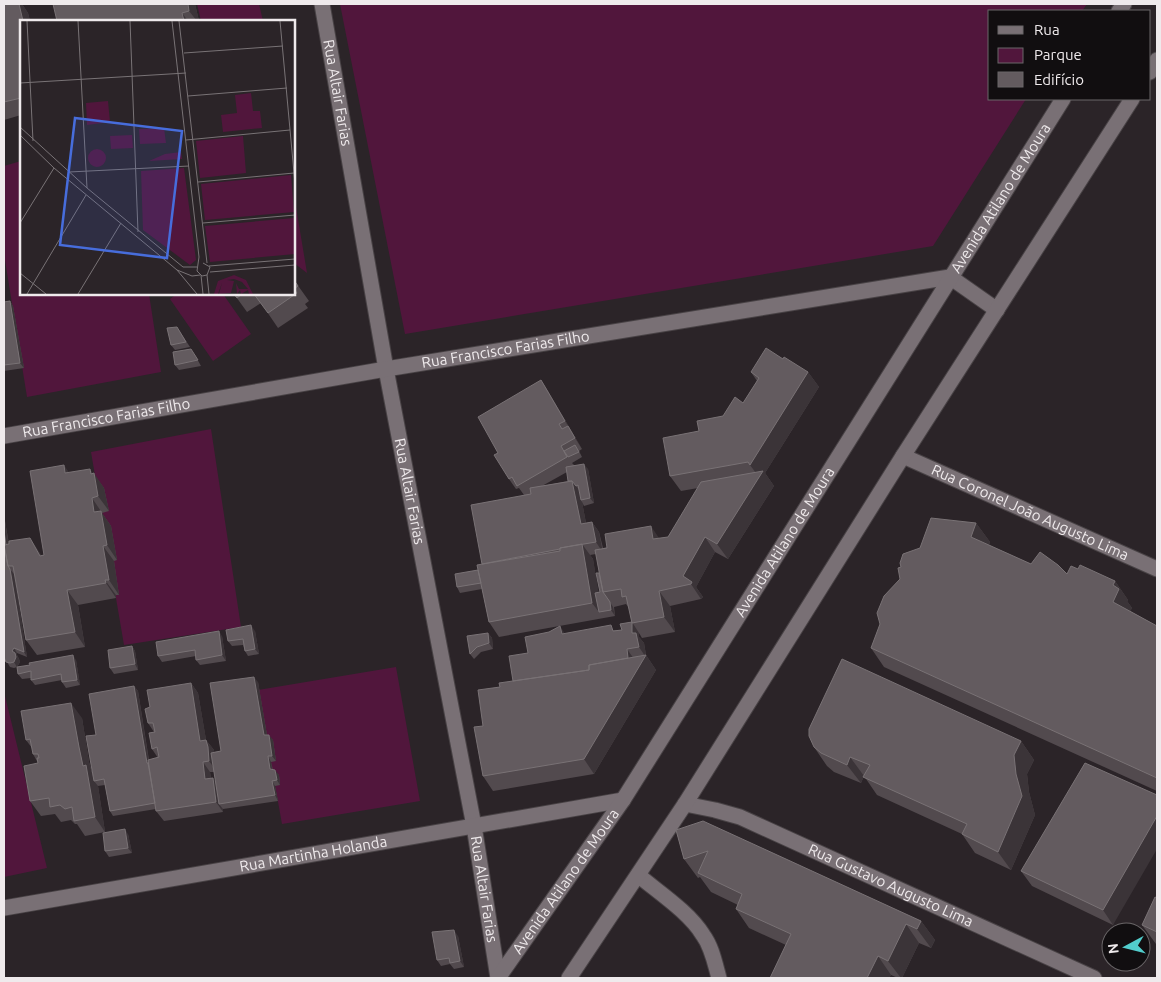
<svg xmlns="http://www.w3.org/2000/svg" width="1161" height="982" font-family="Ubuntu,sans-serif">
	<style>
		.green { fill: #51163c }
		.lines { fill: none; stroke-linecap: round; stroke-linejoin: round }
		.lane-casing { stroke: #484245; stroke-width: 17 }
		.street-casing { stroke: #484245; stroke-width: 17 }
		.secondary-casing { stroke: #484245; stroke-width: 17 }
		.lane { stroke: #797075; stroke-width: 15 }
		.street { stroke: #797075; stroke-width: 15 }
		.secondary { stroke: #797075; stroke-width: 15 }
		.wall { fill: #524a4e; fill-rule: evenodd }
		.shaded-wall { fill: #3b3438 }
		.building { fill: #635b5f; stroke: #797275 }
		.labels { text-anchor: middle; stroke-width: 5; stroke-linejoin: round; paint-order: stroke }
		.street-label { font-size: 15px; fill: #efeaec; stroke: #110e10 }
		.inset-road { fill: none; stroke: #797376; stroke-width: 1 }
		.view { fill: #476ddc; fill-opacity: 0.15; stroke: #476ddc; stroke-width: 2.5 }
		.inset-edge { fill: none; stroke: #efeaec; stroke-width: 2.5 }
	</style>
	<rect width="100%" height="100%" fill="#2b2428"/>
	<path class="green" d="M197,4H259L263,21H201Z
		M340,4H1087L1082,11H990V99H1026L933,246L405,334Z
		M21,161V294H149L161,372L27,397L4,254V166Z
		M294,195L307,273L294,263Z
		M177,294H223L251,334L213,361L170,299Z
		M211,429L241,627L124,645L91,452Z
		M396,667L420,801L282,824L258,690Z
		M4,692L47,868L4,877Z"/>
	<g class="lines">
		<g class="lane-casing">
			<path id="lane" d="M638,875C658,892 689,912 703,935C712,947 715,964 719,978"/>
		</g>
		<g class="street-casing">
			<g id="street">
				<path id="s1" d="M322,4L386,369L474,826L498,978"/>
				<path id="s2" d="M4,436L386,369L950,277L997,310"/>
				<path id="s3" d="M903,456L1157,569"/>
				<path id="s4" d="M685,804L715,810L740,817L1094,978"/>
				<path id="s5" d="M4,908L623,800"/>
			</g>
		</g>
		<g class="secondary-casing">
			<g id="secondary">
				<path d="M1119,11L1124,4"/>
				<path d="M1150,72L1157,60"/>
				<path id="s6" d="M498,978L623,800L1063,99"/>
				<path d="M569,978L685,804L903,456L1132,99"/>
			</g>
		</g>
		<use href="#lane" class="lane"/>
		<use href="#street" class="street"/>
		<use href="#secondary" class="secondary"/>
	</g>
	<path class="wall" d="M4,4H22L28,13L30,21H21V115L4,120Z
		M195,4L199,21H57Z
		M294,280L309,301L305,304L308,308L278,328L261,303L247,312L234,294H294Z
		M10,301L13,306L24,368L4,371V302Z
		M177,327L190,347L175,350L171,345Z
		M195,355L201,366L179,370L175,365Z
		M783,359L808,372L819,387L765,473L774,486L728,559L715,552L696,587L703,597L701,599L670,606L675,632L642,638L639,633V637L644,643L646,655L656,670L594,774L493,791L483,776V726L500,687L513,681L528,653L565,634L622,630L632,623L629,608L626,604L614,607L615,616L499,637L489,622L482,589L460,593L457,587L478,570L482,564L524,495L519,488L516,489L509,479L498,453L541,380L548,391L582,449L579,451L582,457L572,463L574,465L588,469L594,503L584,506L582,502L586,523L592,522L599,532L603,548L668,537L698,488L681,491L670,476L699,431L743,403L757,381L751,372ZM567,472L568,481L542,486ZM596,554L599,573L600,592H598L593,559L590,555Z
		M69,473H93L104,488L109,511L102,513L111,526L117,560L114,561L119,595H116V598L78,605L85,647L37,655L26,640L15,576L14,574L27,657L17,653V655L19,659L20,662L17,667L76,660L80,685L66,688L62,682V680L35,685L31,680V678L22,679L18,674L17,667L14,668L10,667L7,662L4,661V519L5,521L9,544L41,555H44Z
		M976,523L990,542L989,545L1031,564L1067,574L1078,569L1115,581L1128,600L1127,601L1132,608L1130,611L1157,626V791L884,667L871,648L900,579L901,567L920,548Z
		M255,631L259,654L248,656L245,651L243,645L232,646L228,641Z
		M488,633L492,638L493,649L481,652L474,659L470,654Z
		M222,636L226,661L200,665L196,660V656L162,662L158,656Z
		M132,646L135,651L138,670L114,674L110,668Z
		M258,682L267,735L273,740L276,761L271,762L273,770L279,775L280,785L275,786L278,801L223,809V812L164,821L156,811V809L113,816L110,811L105,785L98,786L105,832L85,836L77,824H75L71,820L61,822L55,814L41,816L30,801L38,763L33,754L32,748L26,740L82,718L89,762L93,775L96,735L134,686L138,691L149,760L158,758L152,749L154,732L148,723L150,707L191,683L198,693L206,740L214,750V752L221,751ZM210,772H214L216,783L211,778Z
		M1021,741L1034,760L1027,774L1029,792L1035,815L1011,870L975,853L962,834L877,795L864,776L861,783L834,772L827,766L814,747Z
		M1157,795L1113,925L1032,886L1021,871Z
		M676,830L921,921L935,940L931,948L919,943L902,978H898L891,975L889,978H770L786,945L749,928L736,909L738,905L711,892L700,877L698,878L684,859Z
		M128,834L132,853L109,857L105,851Z
		M1157,898V945L1156,944L1142,925Z
		M458,936L464,967L454,969L450,964L441,966L437,960Z"/>
	<path class="shaded-wall" d="M19,4H22L28,13L30,21H23Z
		M188,4H195L199,21H197L189,11Z
		M182,13L188,21H184Z
		M10,301L13,306L24,368L20,363Z
		M808,372L819,387L765,473L774,486L728,559L717,544L759,477L750,465Z
		M541,380L548,391L582,449L575,438Z
		M584,464L588,469L594,503L590,498Z
		M64,465L74,480L65,473Z
		M90,469L94,475V473L104,488L109,511L98,496Z
		M572,481L580,491L581,500L582,502L588,534L581,524Z
		M92,498L111,526L117,560L107,545L94,512Z
		M4,519L5,521L12,566H10L4,531Z
		M592,522L599,532L603,553L596,542Z
		M976,523L990,542L985,556L971,537Z
		M651,526L661,541L653,539Z
		M705,537L715,552L696,587L703,597L701,599L691,584L683,576Z
		M30,538L40,553L50,571L40,556Z
		M582,544L593,559L602,612H599L592,603Z
		M103,546L114,561L119,595L109,580Z
		M10,569L14,574L27,657L24,652Z
		M105,580L116,595V598L106,583Z
		M1115,581L1128,600L1127,601L1132,608L1126,621L1113,602V585Z
		M67,590L78,605L85,647L75,632Z
		M659,591L670,606L675,632L664,617Z
		M610,602L613,607L615,616L611,610Z
		M632,622L639,633V637L644,643L646,655L656,670L594,774L584,759L628,663L627,649L634,659L645,656L639,647L632,633Z
		M251,625L255,631L259,654L255,649Z
		M560,626L567,637L562,634Z
		M219,631L222,636L226,661L222,655Z
		M488,633L492,638L493,649L489,643Z
		M132,646L135,651L138,670L135,664Z
		M14,648L17,653V655L19,659L20,662L17,667L14,662L12,651Z
		M73,655L76,660L80,685L77,680Z
		M254,677L258,682L268,741L264,735Z
		M191,683L198,693L208,751L200,741Z
		M134,686L138,691L150,769L147,763Z
		M71,703L82,718L89,762L94,781L98,786L105,832L95,817L79,747Z
		M269,735L273,740L276,761L272,756Z
		M206,740L214,750L217,772L209,761Z
		M1021,741L1034,760L1027,774L1029,792L1035,815L1011,870L998,852L1016,774L1014,755Z
		M268,756L271,762L273,775L270,769Z
		M850,757L864,776L861,783L847,765Z
		M203,762L210,772L213,789L205,779Z
		M275,770L279,775L280,785L277,780Z
		M213,778L220,788L219,804L223,809V812L216,802Z
		M272,781L275,786L278,801L275,795Z
		M1157,816V849L1113,925L1103,910Z
		M125,829L128,834L132,853L128,848Z
		M921,921L935,940L931,948L917,929Z
		M906,924L919,943L902,978H901L888,961Z
		M454,930L458,936L464,967L460,961Z
		M878,956L891,975L889,978H867Z"/>
	<path class="building" d="M4,4H19L23,21H21V98L4,102Z
		M53,4H188L189,11L182,13L184,21H57Z
		M294,280L298,286L294,289L297,293L268,313L254,294H294Z
		M234,294H242L237,298Z
		M10,301L20,363L4,365V302Z
		M177,327L186,342L171,345L167,328Z
		M766,348L783,359L784,357L808,372L750,465L748,462L670,476L663,438L699,431L697,421L723,416L735,397L743,403L759,378L751,372Z
		M191,349L198,360L175,365L173,352Z
		M541,380L565,421L559,424L562,429L568,426L575,438L561,446L567,457L517,486L512,477L509,479L494,455L498,453L478,417Z
		M575,445L579,452L568,457L564,451Z
		M584,464L590,498L581,500L578,485L576,486L572,481H568L566,467Z
		M64,465L65,473L90,469L91,474L94,473L98,496L92,498L94,512L101,511L107,545L103,546L109,580H105L106,583L67,590L75,632L26,640L13,566H8L4,545L9,544V541L30,538L40,556L44,555L30,471Z
		M763,471L717,544L705,537L683,576L692,582L691,584L659,591L664,617L632,623L626,596L622,597L621,589L603,592L595,550L607,548L605,534L651,526L653,539L668,537L701,482Z
		M572,481L581,524L592,522L596,542L560,548V549L482,564L471,505L531,494L530,488Z
		M931,518L976,523L971,537L1031,564L1040,552L1058,565L1067,574L1071,566L1078,569L1080,565L1115,581L1113,585L1119,589L1113,602L1157,626V778L871,648L880,624L877,613L884,596L900,579L898,568L901,567L900,563L903,554L920,548Z
		M4,531L6,545H4L8,566L10,569L24,652L14,648L12,651L15,653L16,657L14,662L10,663L6,662L4,657Z
		M582,544L592,603L489,622L477,565L560,551V548Z
		M478,570L481,583L457,587L455,574Z
		M596,573H599L603,592L610,602L611,610L599,612L595,593L600,592Z
		M632,622V633H636L639,647L627,649L628,658L589,665V670L513,681L509,656L528,653L525,637L549,632L560,626L562,634L611,625L613,631L622,630L620,624Z
		M251,625L255,649L245,651L243,639L228,641L226,630Z
		M219,631L222,655L196,660L195,650L158,656L156,642Z
		M488,633L489,643L477,647L470,654L467,636Z
		M132,646L135,664L110,668L108,650Z
		M73,655L77,680L62,682L61,674L31,680V671L18,674L17,667L30,665L29,663Z
		M646,655L584,759L483,776L474,727L483,726L478,690L500,687L499,683L589,670V665Z
		M842,659L1021,741L1014,755L1016,774L1022,796L998,852L962,834L967,824L863,777L870,765L850,757L847,765L821,753L814,747L809,736V729Z
		M254,677L264,735H269L272,756H268L270,769L275,770L277,780L272,781L275,795L219,804L211,753L221,751L210,683Z
		M191,683L200,741L206,740L208,747L209,761L203,762L205,779L213,778L216,802L156,811L148,760L159,757L157,747L152,749L149,733L155,732L153,723H148L145,709L150,707L147,690Z
		M134,686L147,763H148L155,803L110,811L104,779L94,781L86,736L96,735L89,694Z
		M71,703L79,747L83,766L86,765L95,817L74,821L72,807L65,809L60,805L50,807L49,798L30,801L24,766L38,763L37,758H39L38,754H33L30,739L26,740L21,711Z
		M1085,763L1157,795V816L1103,910L1021,871Z
		M703,821L921,921L917,929L906,924L888,961L878,956L867,978H770L791,934L736,909L742,894L698,873L708,851L684,859L676,830Z
		M125,829L128,848L105,851L103,833Z
		M1155,897L1157,898V932L1142,925Z
		M454,930L460,961L450,963L449,958L437,960L432,932Z"/>
	<g class="labels">
		<g class="street-label">
			<text dy="5" stroke="none"><textPath href="#s1" startOffset="90">Rua Altair Farias</textPath></text>
			<text dy="5" stroke="none"><textPath href="#s6" startOffset="928">Avenida Atilano de Moura</textPath></text>
			<text dy="5" stroke="none"><textPath href="#s2" startOffset="509">Rua Francisco Farias Filho</textPath></text>
			<text dy="5" stroke="none"><textPath href="#s2" startOffset="104">Rua Francisco Farias Filho</textPath></text>
			<text dy="5" stroke="none"><textPath href="#s1" startOffset="495">Rua Altair Farias</textPath></text>
			<text dy="5" stroke="none"><textPath href="#s3" startOffset="139">Rua Coronel João Augusto Lima</textPath></text>
			<text dy="5" stroke="none"><textPath href="#s6" startOffset="522">Avenida Atilano de Moura</textPath></text>
			<text dy="5" stroke="none"><textPath href="#s5" startOffset="314">Rua Martinha Holanda</textPath></text>
			<text dy="5" stroke="none"><textPath href="#s6" startOffset="118">Avenida Atilano de Moura</textPath></text>
			<text dy="5" stroke="none"><textPath href="#s4" startOffset="222">Rua Gustavo Augusto Lima</textPath></text>
			<text dy="5" stroke="none"><textPath href="#s1" startOffset="900">Rua Altair Farias</textPath></text>
		</g>
	</g>
	<g transform="translate(20 20)">
		<rect width="275" height="275" fill="#2b2428"/>
		<path d="M231,73L233,91H240L242,108L203,112L201,95L217,93L215,75ZM88,81L90,102L67,105L66,83ZM144,108L146,123L120,124L119,109ZM112,115L113,128L91,129L90,116ZM223,116L226,153L180,158L176,121ZM68 138a9 9 0 1 1 18 0a9 9 0 1 1-18 0ZM161,132L162,139L129,141L145,134ZM164,148L176,240L170,245L123,210L121,151ZM271,155L274,192L185,200L181,164ZM274,198L275,234L190,242L185,206ZM214,255L226,260L233,274H229L228,270L221,274L220,270L217,274L216,263L219,269H228L222,262L214,259L207,260L214,261L211,273L199,274L202,263L198,274H194L198,261Z" fill="#51163c"/>
		<path class="inset-road" d="M7,1L13,121M58,1L67,168M110,1L118,212M152,1L179,237L177,251L182,256L187,255M159,1L187,243M260,1L275,164M164,33L263,26M0,63L166,53M168,76L267,68M0,107L67,168L163,247H177M0,115L34,148L157,250L172,256L180,255M166,120L270,110M49,152L169,146M178,162L274,153M0,203L34,148M183,203L275,195M183,243L190,247L187,255M189,246L275,239M157,250L177,274M190,252L275,245M0,253L26,274M181,255L183,274M187,255L189,274M7,274L66,175M58,274L101,203"/>
		<path class="view" d="M55,98L162,111L147,238L40,225Z"/>
		<rect width="275" height="275" class="inset-edge"/>
	</g>
	<rect width="1161" height="982" fill="none" stroke="#efeaec" stroke-width="10"/>
	<rect x="988" y="10" width="162" height="90" fill="#110e10" stroke="#6a6668"/>
	<rect x="998" y="26" width="25" height="8" fill="#797075" stroke="#6a6668"/>
	<text x="1034" y="35" font-size="15" fill="#efeaec">Rua</text>
	<rect x="998" y="48" width="25" height="15" fill="#51163c" stroke="#6a6668"/>
	<text x="1034" y="60" font-size="15" fill="#efeaec">Parque</text>
	<rect x="998" y="72" width="25" height="15" fill="#635b5f" stroke="#6a6668"/>
	<text x="1034" y="85" font-size="15" fill="#efeaec">Edifício</text>
	<g transform="translate(1126 947) rotate(263)"><circle r="24" fill="#110e10" stroke="#6a6668"/>
	<path d="M0-4L9 19L0 12L-9 19Z" fill="#52cdcc"/>
	<text y="-8" font-size="14" font-weight="bold" text-anchor="middle" fill="#efeaec">N</text>
	</g>
</svg>
